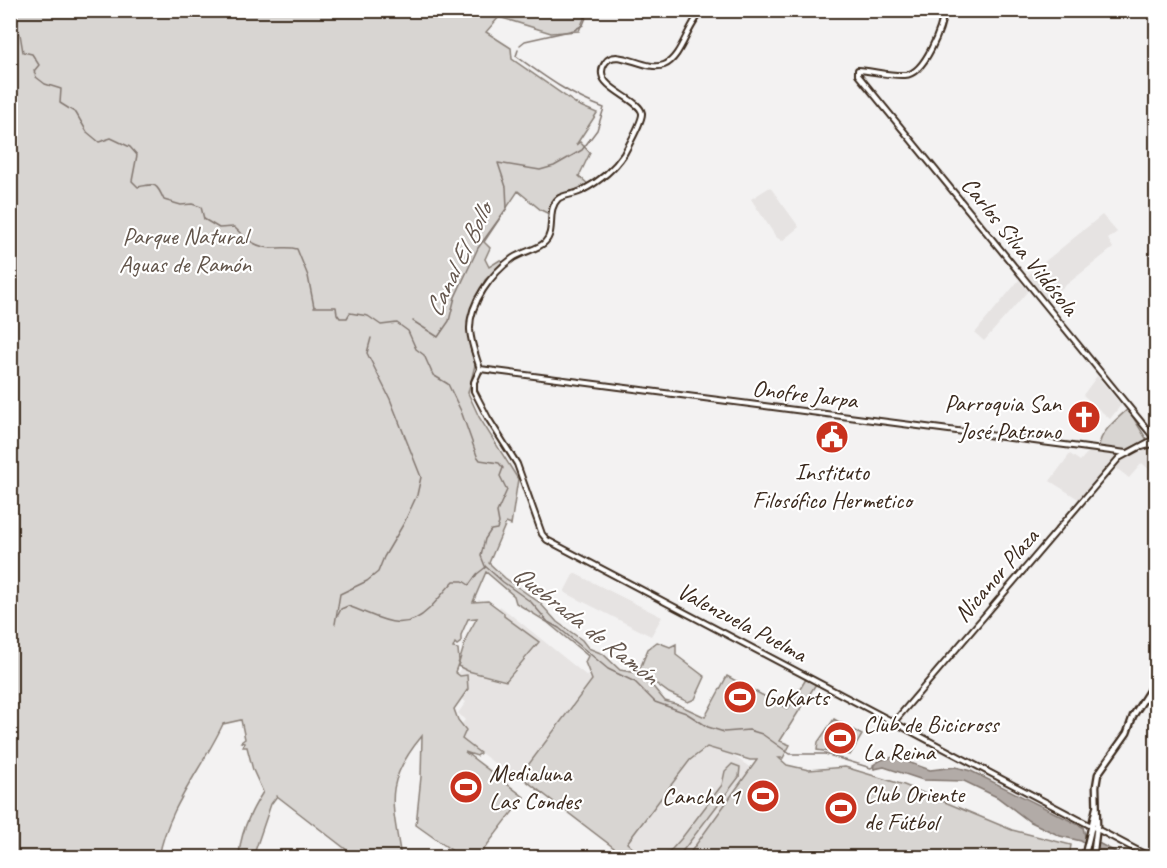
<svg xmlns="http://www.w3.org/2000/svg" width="1167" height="868" font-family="Caveat,sans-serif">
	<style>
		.built { fill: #e6e3e2 }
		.green { fill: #d8d5d2; stroke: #8a8078; stroke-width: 1.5 }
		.water { fill: #b2aba7; stroke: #827770; stroke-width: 1.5 }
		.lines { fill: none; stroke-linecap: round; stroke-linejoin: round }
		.stream { stroke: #827770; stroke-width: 1.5 }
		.secondary-casing { stroke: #3b2a1e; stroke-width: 8 }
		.primary-casing { stroke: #3b2a1e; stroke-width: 9 }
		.secondary { stroke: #fff; stroke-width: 4 }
		.primary { stroke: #fff; stroke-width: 4.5 }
		.labels { text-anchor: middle; stroke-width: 4.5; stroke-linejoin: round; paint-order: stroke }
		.park-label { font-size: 24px; fill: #62554b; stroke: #fff }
		.street-label { font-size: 24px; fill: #3b2a1e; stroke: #fff }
		.poi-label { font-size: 24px; fill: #3b2a1e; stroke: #fff; text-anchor: start }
		.water-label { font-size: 26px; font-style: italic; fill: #65574e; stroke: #fff }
	</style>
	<rect width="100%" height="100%" fill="#f3f2f2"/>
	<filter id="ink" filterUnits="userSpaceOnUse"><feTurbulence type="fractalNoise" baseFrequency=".0167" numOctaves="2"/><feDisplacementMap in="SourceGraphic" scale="12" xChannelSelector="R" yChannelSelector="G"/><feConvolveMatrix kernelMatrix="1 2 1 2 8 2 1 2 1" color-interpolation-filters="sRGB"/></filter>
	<g filter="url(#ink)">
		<path class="built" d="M770,187L799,227L782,241L776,237L751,199Z
			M1102,215L1117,232L1108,239L1113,248L1047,300L1026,277Z
			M1019,280L1028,291L984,341L975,333Z
			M1097,376L1121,405L1110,419L1083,395Z
			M1152,447L1156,458V468L1152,472L1142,463L1129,478L1115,467L1123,458Z
			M1088,452L1116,456L1080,500L1050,481L1070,454L1080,461Z
			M574,573L662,617L651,636L564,592Z
			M500,606L592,680L517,780L454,733L465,720L458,713L466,702L446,688L471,655Z
			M707,747L732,755L751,768L687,857L622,858L618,855L690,760Z"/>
		<path class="green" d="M10,11H587L579,31L551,33L499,17L486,32L511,48L512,59L578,105L597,113L576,145L580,142L590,153L579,176L588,184C568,195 558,191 549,214L541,210L518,191L484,242L490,248L485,259L489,267L500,260L504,263L485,280L472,308L467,321L471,345L470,347L475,365L468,393L479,417L518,479L511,525L506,523L489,563L505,578L540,603L557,622L582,640L588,648L603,654L620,670L638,673L650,683L665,701L679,705L705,717L727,676L788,709L806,679L816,684L780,741L790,745L783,758H779L787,765L809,770L845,767L904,785L1012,830L1071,845L1069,857H687L757,760H750L707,747L690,760L627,843L637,852L652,857H626L520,776L592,680L585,662L588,656L547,622L516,603L514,596L486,572L473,602L488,601L504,613V616L539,642L506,681L468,671L458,666L467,636L477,618L468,619L461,635V642L457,645L455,643L453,648L458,649L459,661L455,672L460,676L467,675L468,689L454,709L458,720L466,730L462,739L480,753L477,756L465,752L524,797L478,857H461L416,825L421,777L422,736C383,783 392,802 401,857H356L277,796L271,804L253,857H239C240,833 250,812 263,792L253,770L247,747H243L244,743L241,742L245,739L241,720L223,724C202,769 168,807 159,857H11Z
			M1128,409L1147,440L1122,452L1099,447C1099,433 1118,418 1128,409Z
			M657,642L670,647L676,644V655L705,677L695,699L688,702L669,693L639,671L648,649Z
			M834,719L862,735L850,755L817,750L818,742Z
			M732,764L740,767L739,777L678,857H660L672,849L681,839L722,785L725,771Z"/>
		<path class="water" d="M894,757L930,770L956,767L971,771L1083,827L1085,836L1125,857H1106L1081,841L1060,836L1029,821L997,797L964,781L923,780L884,767L874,769L873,765L881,760Z"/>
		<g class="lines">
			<path class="stream" d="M10,27L20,34L23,52L32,54L39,65L34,71L36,77L45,84L61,89L60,103L76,113L87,132L99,142L111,138L130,147L137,155L132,181L138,187C156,183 156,183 164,200L181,205L192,204L201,207L204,219L219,228L234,227C247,240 257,249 277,248C285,248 290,247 297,249L308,276L314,307H336L337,314L340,318H347L350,313L368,316L381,325L397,323L408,331L416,349L424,355L433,375L448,384L461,411L477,456L480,460L499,463L503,468L500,476L507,490L497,512L499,523L497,529L491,530L485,539L481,556L485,566L503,582L531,602L548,622L559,628L608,669L635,682L655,702L686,713L708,727L724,732L749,730L762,734L790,754H825L871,768L874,766
				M520,45L525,41L574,30L583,25L589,10
				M413,321L438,337L449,321L455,297L478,248L507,208L506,187L498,163L540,170L554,166L582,150L597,130L604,108C571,96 545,77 516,56L518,50
				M338,615L341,609L348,606C378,616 402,636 429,609C438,600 445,590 454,581H463L469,585L477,574L486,567
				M335,624L340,594L367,581L378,572L384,557L404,523L417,495L421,477L390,399L367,353L371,338"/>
			<g class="secondary-casing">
				<path id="secondary" d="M742,10H746
					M944,10C942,28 925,74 905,75C890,76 873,71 858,70V75L1151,434L1156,445
					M480,369L474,382V391L488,418L517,464L542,534L547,540L1152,858
					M480,369L1126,453
					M480,369C476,356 471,344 470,330C469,303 492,273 513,258C522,252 539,249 545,242C556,231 546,210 558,199C564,194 576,195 583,190C598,182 614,169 624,154C628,146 643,121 642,113C639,97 589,87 605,63C616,46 645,72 664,65C682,58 688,22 704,10
					M1142,447L1156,443
					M894,722L1119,458L1156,438"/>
			</g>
			<g class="primary-casing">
				<path id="primary" d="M1084,858L1096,808
					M1093,858L1097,826L1096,786L1098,774L1127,733L1133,716L1149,691L1156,675"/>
			</g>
			<use href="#secondary" class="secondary"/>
			<use href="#primary" class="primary"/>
		</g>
	</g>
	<defs>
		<g id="church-disc" transform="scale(1.725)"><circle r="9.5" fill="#c8321e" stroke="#fff"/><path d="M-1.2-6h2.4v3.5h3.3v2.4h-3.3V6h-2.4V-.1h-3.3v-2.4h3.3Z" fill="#fff"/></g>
		<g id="civic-disc" transform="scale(1.725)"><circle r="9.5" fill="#c8321e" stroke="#fff"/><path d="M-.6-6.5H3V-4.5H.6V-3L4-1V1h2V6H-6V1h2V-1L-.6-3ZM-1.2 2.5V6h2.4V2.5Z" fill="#fff"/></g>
		<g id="stadium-disc" transform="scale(1.725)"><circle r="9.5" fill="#c8321e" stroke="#fff"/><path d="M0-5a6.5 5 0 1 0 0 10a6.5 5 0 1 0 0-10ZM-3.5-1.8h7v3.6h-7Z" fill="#fff"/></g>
	</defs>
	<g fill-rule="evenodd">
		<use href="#church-disc" x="1084" y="417"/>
		<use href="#civic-disc" x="832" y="437"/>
		<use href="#stadium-disc" x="740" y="697"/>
		<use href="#stadium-disc" x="840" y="738"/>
		<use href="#stadium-disc" x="466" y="787"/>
		<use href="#stadium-disc" x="763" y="796"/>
		<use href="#stadium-disc" x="841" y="808"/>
	</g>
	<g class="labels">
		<g class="park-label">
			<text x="185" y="244">Parque Natural<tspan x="185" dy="28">Aguas de Ramón</tspan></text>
		</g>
		<g class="street-label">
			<text transform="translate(1020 246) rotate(51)" y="8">Carlos Silva Vildósola</text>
			<text transform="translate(805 394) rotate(7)" y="8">Onofre Jarpa</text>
			<text transform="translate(996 575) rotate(-49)" y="8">Nicanor Plaza</text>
			<text transform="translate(742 622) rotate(28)" y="8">Valenzuela Puelma</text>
		</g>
		<g class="poi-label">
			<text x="1061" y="411" text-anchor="end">Parroquia San<tspan x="1061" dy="28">José Patrono</tspan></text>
			<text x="832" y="480" text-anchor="middle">Instituto<tspan x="832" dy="28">Filosófico Hermetico</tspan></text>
			<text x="763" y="705">GoKarts</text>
			<text x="863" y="732">Club de Bicicross<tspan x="863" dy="28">La Reina</tspan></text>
			<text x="489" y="781">Medialuna<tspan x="489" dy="28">Las Condes</tspan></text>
			<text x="864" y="802">Club Oriente<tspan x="864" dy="28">de Fútbol</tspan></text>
			<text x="740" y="804" text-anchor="end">Cancha 1</text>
		</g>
		<g class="water-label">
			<text transform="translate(458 260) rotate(-64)" y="9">Canal El Bollo</text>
			<text transform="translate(586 624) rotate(38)" y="9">Quebrada de Ramón</text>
		</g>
	</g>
	<rect width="1167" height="868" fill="none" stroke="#fff" stroke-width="36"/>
	<rect x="18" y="18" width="1131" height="832" fill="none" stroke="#3b2a1e" stroke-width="2" filter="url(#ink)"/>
</svg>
